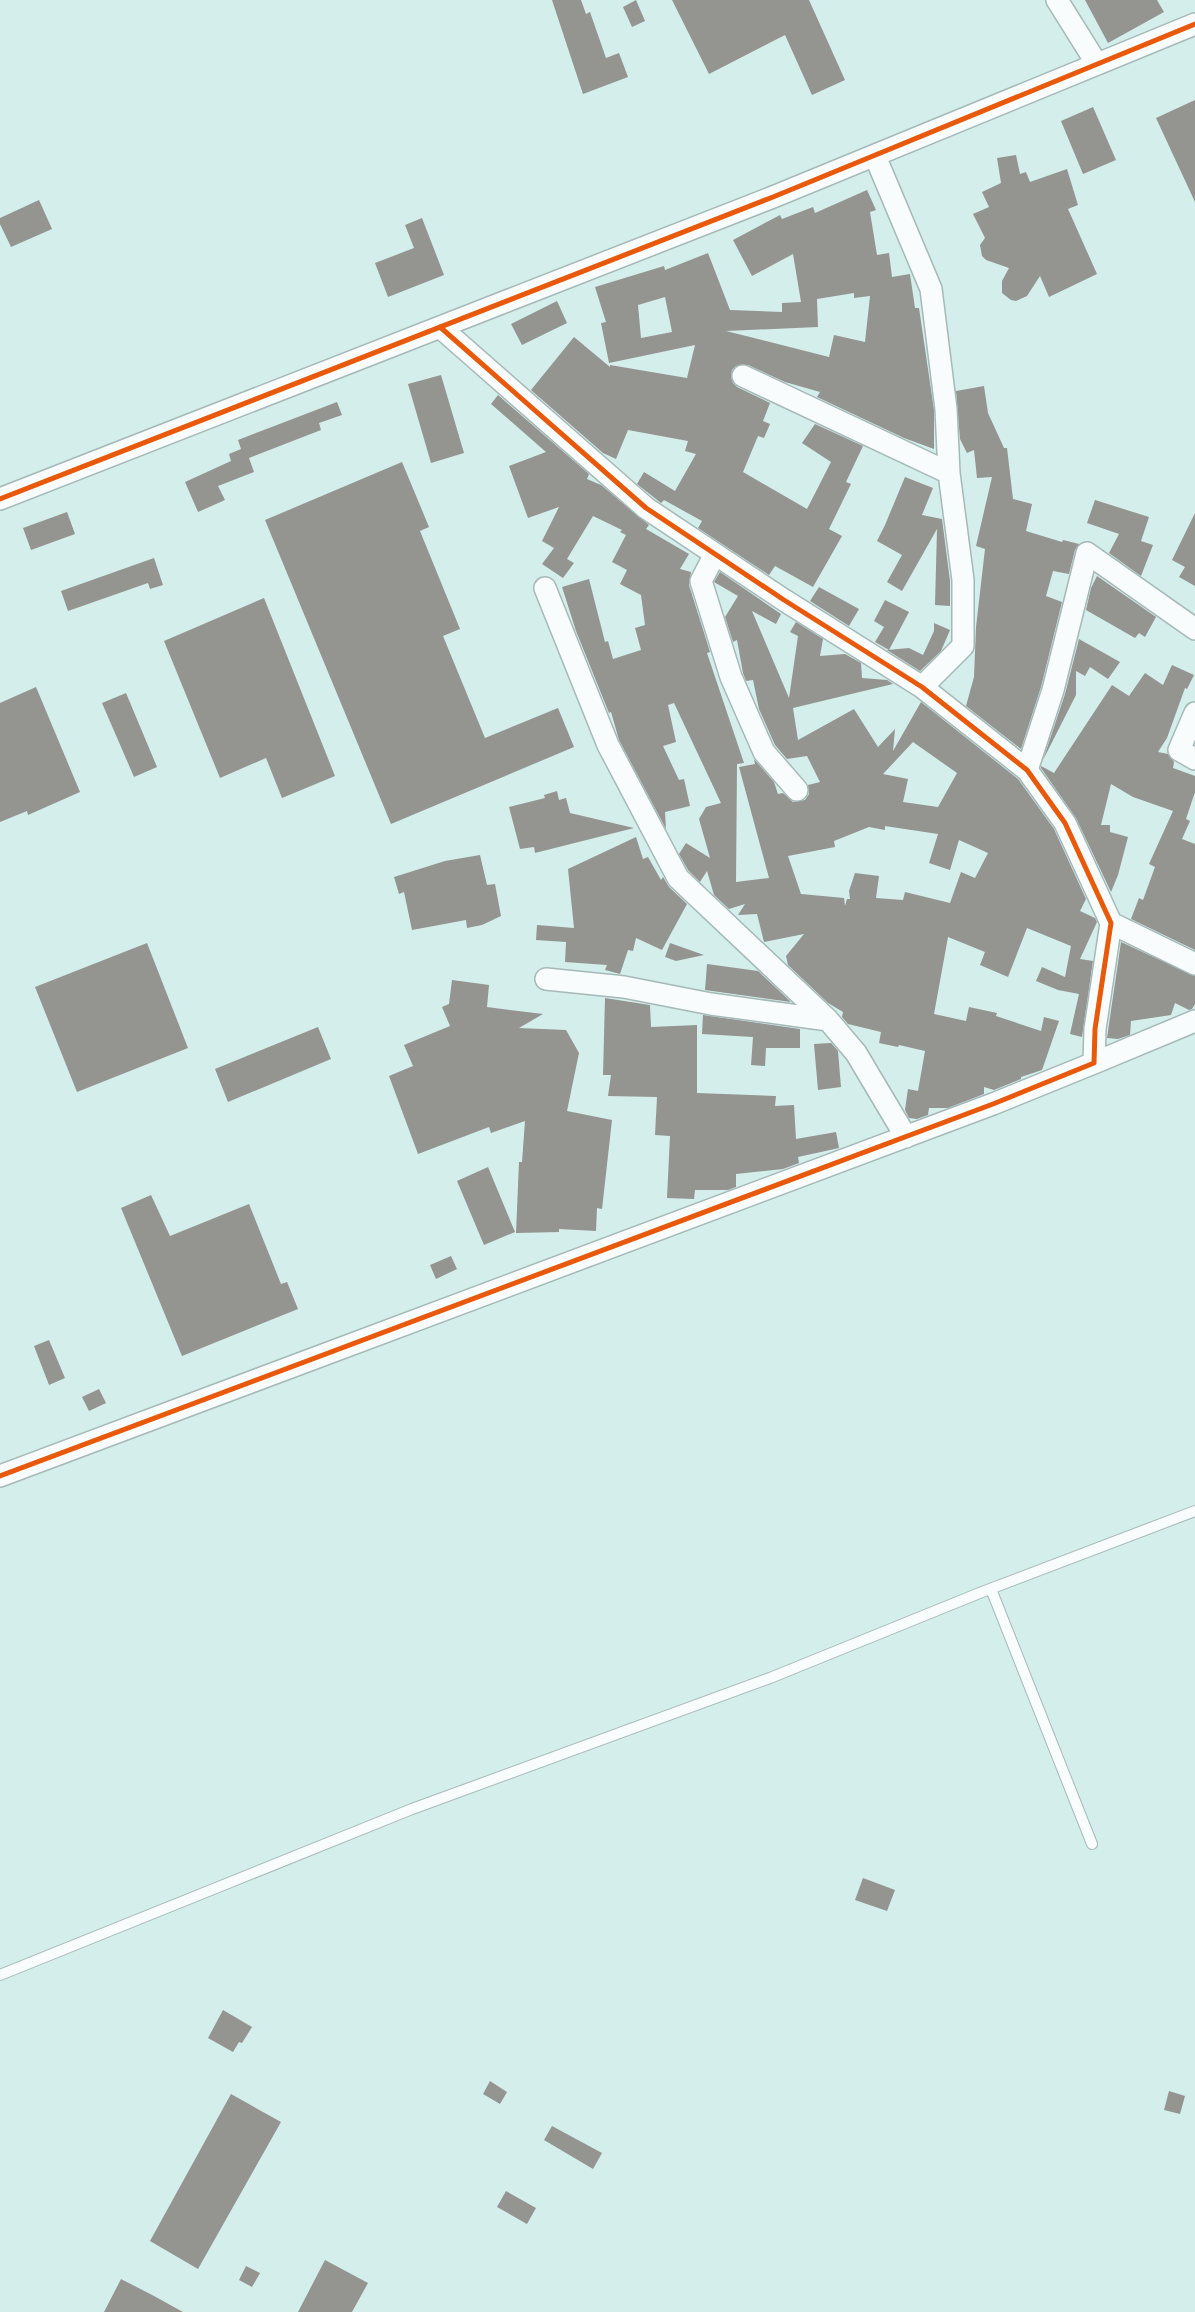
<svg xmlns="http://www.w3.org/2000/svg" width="1195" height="2312" font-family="'Fira Sans',sans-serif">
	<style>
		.building { fill: #949490; fill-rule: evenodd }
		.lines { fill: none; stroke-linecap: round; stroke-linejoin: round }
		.lane-casing { stroke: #a5b9b8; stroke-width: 12 }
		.street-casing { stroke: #a5b9b8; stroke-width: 24 }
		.lane { stroke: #f9fcfc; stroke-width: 10 }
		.street { stroke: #f9fcfc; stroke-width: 21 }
		.cycleway-casing { stroke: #fff; stroke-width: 8 }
		.cycleway { stroke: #e8590c; stroke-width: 5 }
	</style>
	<rect width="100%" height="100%" fill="#d4eeec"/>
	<path class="building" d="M552,0H581L586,14L590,12L606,58L619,53L628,77L583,94Z
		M636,0L645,21L632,27L623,7Z
		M672,0H809L845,80L812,95L785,35L709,74Z
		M1085,0H1157L1164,12L1108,43Z
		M1195,100V202L1156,118Z
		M1093,107L1116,160L1083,174L1061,121Z
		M1016,155L1020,174L1026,172L1030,182L1067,169L1078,205L1068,209L1097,274L1049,297L1040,276L1027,296L1016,301L1011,300L1002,293V281L1009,268L986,260L982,256L980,245L985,238L973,214L989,207L982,192L1001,183L997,158Z
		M867,190L876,210L870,212L877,255L889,253L892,277L910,274L915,308H919L934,410V449L904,438L817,397L820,392L785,382L748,365L736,366L732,370L731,377L733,383L737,387L770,403L763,421L770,424L764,438L758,436L743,472L807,509L831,462L802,443L815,424L863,446L846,482L851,484L829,529L842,536L813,587L775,566L769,575L698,528L702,521L664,500L661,503L637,484L644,472L675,491L696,454L685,451L688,441L628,430L616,459L603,453L531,390L574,337L610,367V365L687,378L695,345L609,363L601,323L606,322L595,287L664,266L665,270L708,253L730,310L782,312V303L801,302L793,254L752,276L733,240L780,215L782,219L813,207L815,213ZM854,293V298L870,296L865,342L834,335L829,357L726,331L818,327L817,299ZM665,297L672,332L641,338L638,305Z
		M39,200L52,229L11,247L0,224V218Z
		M422,218L444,275L388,297L375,263L414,248L405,225Z
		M557,301L567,323L522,345L511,324Z
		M441,375L464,453L431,463L408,384Z
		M984,386L988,413L1004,448H1007L1013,499L1032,504L1026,531L1062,542L1063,540L1079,544L1075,550L1069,574L1053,571L1046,596L1062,602L1041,687L1021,749L966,706L974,677L976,627L985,549L976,546L992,477L977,478L974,450L967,453L960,439L956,391Z
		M498,395L589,474L587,479L601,485L649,525L646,529L689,554L680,569L691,572L689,585L710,652L707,653L744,763L737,764L736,882L769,878L739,767L755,764L754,759L774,782L778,794L783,793L793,802L805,800L809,794L808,785L820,782L807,756L787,759L775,745L759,709L753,680L746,681L743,673L737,640L733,642L725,617L738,596L714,582L720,572L781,614L776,624L752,611L789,698L798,636L790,632L796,622L823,639L820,656L845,654L861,663L862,678L887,680L893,684L793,708L798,740L854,709L878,747L895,729L893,751L921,702L1018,779L1054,829L1086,899L1080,911L1095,918L1097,922L1080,959L1093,961L1082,1037L1070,1034L1079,994L1058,990L1036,981L1042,967L1065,977L1071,946L1027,928L1008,977L980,965L985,952L948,937L934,1014L966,1021L969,1007L997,1013L996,1016L1041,1031L1044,1017L1059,1021L1042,1070L1021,1077V1079L994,1090L984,1087V1094L948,1108H929L928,1115L917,1119L909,1118L905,1110L908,1089L918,1091L925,1051L899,1045L898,1047L879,1043L881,1032L848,1024L842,1017L843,1012L828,1003L788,965L786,956L804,934L764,942L757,914L738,915L745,904L729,909L714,895L707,871L700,882L688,870L679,854L686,843L710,858L699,819L706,807L721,803L674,703L668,705L676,742L663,746L679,780L684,779L690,806L665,812L666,829L619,740L611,712L609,713L576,631L562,587L589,579L605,642L608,641L613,659L641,650L635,628L645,625L641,595L620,584L627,570L612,562L626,535L620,532L622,530L593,516L567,559L574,563L563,578L542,564L554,548L542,541L559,507L528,518L509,466L546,452L491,404ZM913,742L957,773L938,807L903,802L908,779L883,774ZM885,826L938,834L929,863L950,870L959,840L988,853L975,878L961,872L950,903L905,892L903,900L876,898L879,876L855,873L849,891L850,899H847L845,906L844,898L801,894L788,856L835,847L834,841L869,827L885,830Z
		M337,402L342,415L319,423L321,430L249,458L254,472L218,486L225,500L198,512L185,482L231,461L229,454L241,449L238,440Z
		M402,462L429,527L420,531L460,629L443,636L485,738L558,708L574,747L391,824L265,520Z
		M905,477L933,488L922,515L942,519L950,581V606L935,605L937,529L902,591L887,582L902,555L877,541L885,525Z
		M1095,500L1149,517L1141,541L1153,545L1141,576L1109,553L1119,534L1087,523Z
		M67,512L75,534L31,550L23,528Z
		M1195,513V586L1179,577L1185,567L1172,560Z
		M154,558L163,585L150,589L148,583L68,611L61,591Z
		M1097,576L1156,617L1145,637L1139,633L1135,638L1086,610L1091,588Z
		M819,587L859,609L849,626L810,601Z
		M264,598L335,776L282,798L266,758L220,778L164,641Z
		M885,600L909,612L889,650L875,642L884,627L874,621Z
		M934,623L950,630L941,651L920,671L887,650L909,648L923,655L934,631Z
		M1079,639L1120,662L1108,679L1090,667L1085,676L1076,671V695L1043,760L1065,694Z
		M1172,665L1194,675L1187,689L1185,688L1167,738L1158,752L1168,754L1174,762L1173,768L1195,776V792L1186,819L1190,821L1182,839L1195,844V950L1131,919L1139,898L1143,900L1155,867L1149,864L1173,811L1133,797L1111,784L1101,825H1110V832L1128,837L1118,875L1111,892L1076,818L1041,768V766L1054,773L1112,685L1129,696L1145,673L1163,685Z
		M36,687L80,792L28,815L27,811L0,822V703Z
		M126,693L157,767L134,777L102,703Z
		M557,791L559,800L566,798L570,813L634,828L535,853L534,847L520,849L509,807L545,798L544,795Z
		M636,837L643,859L648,857L661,880L663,877L669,887L687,904L662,950L636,938L633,951L628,950L620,974L605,970L607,965L565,962L566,942L536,940L537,925L574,928L568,869Z
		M480,855L487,885L495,884L501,916L482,925L467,928L466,920L412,930L404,892L399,894L394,877L445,861Z
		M1121,942L1195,976V1004L1192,1009L1189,1010L1175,1003L1171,1015L1131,1021L1130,1035L1118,1039L1107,1038Z
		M147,943L188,1048L77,1092L35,987Z
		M670,943L704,955L676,961L665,957Z
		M707,964L758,971L791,1002L705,990Z
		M452,980L489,985L487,1007L543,1014L519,1028L566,1030L579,1053L567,1111L612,1120L602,1209L597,1208L596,1231L559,1229V1232L516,1233L519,1162H522L525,1121L491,1133L489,1127L418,1154L389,1076L413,1066L404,1045L450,1026L442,1007L449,1004Z
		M605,998L650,1005L651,1027L697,1025V1093L776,1096L775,1106L794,1105L796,1139L836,1132L839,1148L798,1157L799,1163L783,1169L736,1174V1187L728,1190H695L694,1199L667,1198L670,1136L655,1135L657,1097L608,1096L611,1075H603Z
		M703,1015L800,1029V1048H766L765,1066L751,1065L753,1037L702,1034Z
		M318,1027L331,1059L228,1102L215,1069Z
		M831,1043L838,1051L841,1087L818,1090L814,1044Z
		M488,1167L515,1232L484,1245L457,1181Z
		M151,1195L170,1236L249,1204L281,1284L287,1282L298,1309L182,1356L121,1208Z
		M451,1256L457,1269L436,1279L430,1265Z
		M49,1340L65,1378L49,1385L34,1346Z
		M99,1389L106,1403L89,1411L82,1397Z
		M863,1878L895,1890L887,1911L855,1900Z
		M223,2010L252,2027L242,2043L239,2042L233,2052L208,2038Z
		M490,2081L507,2092L500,2104L483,2094Z
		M1169,2091L1185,2096L1180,2114L1164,2110Z
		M231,2094L281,2122L198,2269L150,2241Z
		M552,2126L602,2153L593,2169L544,2140Z
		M506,2191L536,2208L527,2224L497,2207Z
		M325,2260L368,2283L352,2312H298Z
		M246,2266L260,2273L252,2287L239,2280Z
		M121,2279L154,2296L183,2312H104Z"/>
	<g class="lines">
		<g class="lane-casing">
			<path id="lane" d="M991,1589L1092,1844
				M0,1975L412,1809L770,1678L982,1592L1195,1511"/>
		</g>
		<g class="street-casing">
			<path id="street" d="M1057,0L1097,64
				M875,156L931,289L946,409L949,473L963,580V646L922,687
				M743,376L949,473
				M0,499L773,197L1195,24
				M715,554L701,581L731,677L764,752L797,790
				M545,588L608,745L678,878L828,1020L856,1053L906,1137
				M1195,713L1179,750L1195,759
				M1027,770L1053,690L1087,553L1195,629
				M1111,923L1195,964
				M546,979L624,987L711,1004L828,1020
				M1094,1063L1195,1021
				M0,1476L993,1104L1094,1063L1095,1029L1111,923L1065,823L1027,770L922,687L784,600L646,508L440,327"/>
		</g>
		<use href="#lane" class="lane"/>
		<use href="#street" class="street"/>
		<g class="cycleway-casing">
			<path id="cycleway" d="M0,499L773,197L1195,24
				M0,1476L993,1104L1094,1063L1095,1029L1111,923L1065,823L1027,770L922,687L784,600L646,508L440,327"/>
		</g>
		<use href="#cycleway" class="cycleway"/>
	</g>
</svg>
